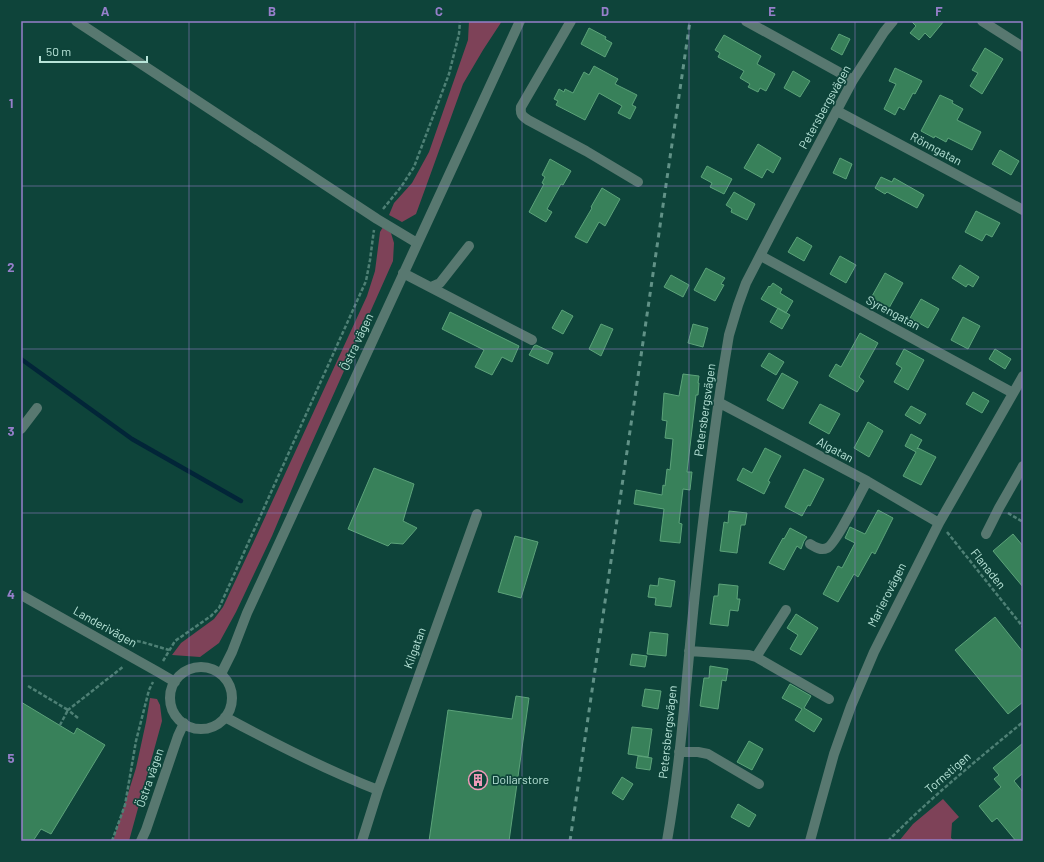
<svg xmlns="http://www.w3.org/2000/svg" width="1044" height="862" font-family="Barlow,sans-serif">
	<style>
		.green { fill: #7e4258 }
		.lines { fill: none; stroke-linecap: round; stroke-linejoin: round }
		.stream { stroke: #022538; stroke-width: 4.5 }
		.building { fill: #38815a; stroke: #5ca37a }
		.path { stroke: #4e8075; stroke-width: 2.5; stroke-dasharray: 4 2; stroke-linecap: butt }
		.minor { stroke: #587870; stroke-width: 10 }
		.rail { stroke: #619287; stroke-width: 3; stroke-dasharray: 5 5; stroke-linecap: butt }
		.grid { fill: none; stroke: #967fca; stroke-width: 1; stroke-opacity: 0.55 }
		.labels { text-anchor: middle; stroke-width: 3.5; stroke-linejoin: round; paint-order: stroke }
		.street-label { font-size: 12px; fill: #b8e4d8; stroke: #0e443a }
		.poi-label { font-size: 12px; fill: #b8e4d8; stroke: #0e443a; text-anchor: start }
		.neatline { fill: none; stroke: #967fca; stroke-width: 1.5 }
		.grid-label { font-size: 13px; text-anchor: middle; font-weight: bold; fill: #967fca }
	</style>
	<rect width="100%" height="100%" fill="#0e443a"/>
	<path class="green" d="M469,21H502L483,50L463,84L432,170L416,214L402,222L389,215L394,203L412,183L429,152L468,40Z
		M383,227L391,233L394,243L393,261L302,465L272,536L236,612L219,643L200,657L172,655L181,643L214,619L223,607L255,539L367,296L375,271L380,232Z
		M150,698L157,699L160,705L162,721L129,841H113L136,768L146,722Z
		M943,799L959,817L952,823L951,838L954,841H899L913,824Z"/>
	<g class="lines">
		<path class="stream" d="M21,359L132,439L241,501"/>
	</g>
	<path class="building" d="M911,21H944L930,38L925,33L919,40L910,33L916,26Z
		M589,28L606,37L605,39L612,43L605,57L581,44Z
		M839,34L850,39L842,55L831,49Z
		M724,35L761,56L757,64L775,74L766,91L760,88L758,92L748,87L750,84L740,78L744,71L718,57L720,53L715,50Z
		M985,48L1003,59L982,94L970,86L978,73L972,70Z
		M594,66L618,79L615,84L637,95L632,105L636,107L630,119L618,113L622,106L599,93L585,120L556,105L558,101L554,99L559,89L564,92L565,89L573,93L584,72L589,75Z
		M895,68L922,81L915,94L913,93L904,110L899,107L895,115L884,109L896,84L889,81Z
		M793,71L810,81L800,97L784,88Z
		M940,95L953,101L952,103L963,109L957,120L981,132L972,150L948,138L946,142L935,136L934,138L921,131Z
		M758,144L781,158L773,173L767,169L762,178L744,168Z
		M1000,150L1019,161L1011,175L992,164Z
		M840,158L852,164L846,179L833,173Z
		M550,159L571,171L563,185L561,184L547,209L552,212L546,222L529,212L544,184L542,183L545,177L542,175Z
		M707,166L732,179L724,194L710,187L712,183L701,177Z
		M881,177L892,182L894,178L924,195L917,208L887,192L885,194L875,188Z
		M602,188L620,199L605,226L599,222L587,243L575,237L592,208L591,207Z
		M734,192L755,204L747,220L731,212L732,209L726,205Z
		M976,211L1000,223L992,237L986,234L982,241L965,232Z
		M797,237L812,246L804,261L788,252Z
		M840,256L856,265L846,283L830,274Z
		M960,265L979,277L973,287L968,284L966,287L952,278Z
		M706,268L725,278L721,284L724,285L715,301L694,290Z
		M885,273L903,283L889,308L871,298Z
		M671,275L689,285L683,297L664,287Z
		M773,283L782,289L780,293L793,301L786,313L761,299L769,286L770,287Z
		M921,299L939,309L928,328L910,318Z
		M778,308L790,315L782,329L770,322Z
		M562,310L573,316L563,334L552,328Z
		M450,312L519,346L512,362L502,357L492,375L475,367L484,350L442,329Z
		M963,317L980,326L968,349L951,340Z
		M601,324L613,329L601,356L589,349Z
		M693,324L708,328L703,347L688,343Z
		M860,333L878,343L859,377L864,381L857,392L829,376L836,364L841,367Z
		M536,345L553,353L548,364L529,355L534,346Z
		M904,349L924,360L908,390L894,382L902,368L896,364Z
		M995,349L1011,359L1005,369L989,359Z
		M769,353L784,362L776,375L761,366Z
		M782,373L798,382L783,409L767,400Z
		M683,374L699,376L698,383H699L698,395H696L687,472H692L690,490L683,489L679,523L682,524L680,543L660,541L664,509L634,504L636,490L662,495L663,485L665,486L667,469L670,470L673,439L665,438L667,421L662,420L664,393L679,396Z
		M973,392L989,401L982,413L966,404Z
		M820,404L840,414L829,434L809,423Z
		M911,406L926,414L920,424L905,415Z
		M868,422L883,431L869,457L854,448Z
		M911,434L922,440L917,449L918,448L936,457L921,485L903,476L916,452L905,446Z
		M765,448L781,456L768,481L770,482L764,494L737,480L743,468L752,473Z
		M374,468L414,484L403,521L417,528L403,544L391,543L388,546L348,529Z
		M804,469L824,479L810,506L808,505L802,516L785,507Z
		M878,510L893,518L875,554L872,552L858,577L854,574L838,602L823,594L838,566L842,568L855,543L845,538L850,527L865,534Z
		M729,511L747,513L745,525H741L737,553L720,551L724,522L728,523Z
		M790,528L807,537L804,541L801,549L797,546L784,570L769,563L783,538L784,539Z
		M1013,534L1023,546V587L993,551Z
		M515,536L538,542L521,598L498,592Z
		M659,578L675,581L671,607L655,605L656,598L648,597L650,585L658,586Z
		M719,584L738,586L737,599H740L738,611L730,610L728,626L710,624L714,596H718Z
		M796,614L818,628L801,655L790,649L798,635L787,628Z
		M995,617L1023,652V702L1008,714L955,650Z
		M650,632L668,634L666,656L647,654Z
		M632,654L647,656L645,667L630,665Z
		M710,666L728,669L726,681L722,680L718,709L700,706L704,678H709Z
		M790,684L811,696L804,708L822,719L814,732L795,720L802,709L782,698Z
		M645,689L661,691L658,709L642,706Z
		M516,696L529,698L509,841H429L448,710L512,719Z
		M21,702L74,734L77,728L105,745L51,834L41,829L33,841H21Z
		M632,727L652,729L648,757L628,754Z
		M749,741L763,749L752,770L737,762Z
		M1023,743V773L1014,781L1023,792V841H1016L997,818L992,822L979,806L1001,787L994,779L999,775L993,768Z
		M638,756L652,758L650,770L636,768Z
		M622,777L633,784L623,800L612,793Z
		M738,804L756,815L749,827L731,817Z"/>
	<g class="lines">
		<path class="path" d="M383,209L401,187L414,167L449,74L459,34L460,21
			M1008,513L1023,522
			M947,532L1023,627
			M125,639L142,642L169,650
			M163,661L175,641L211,616L219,608L366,281L370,260L373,237L374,230
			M28,686L68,710L60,725
			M78,718L68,710L124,666
			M112,841L125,805L136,741L149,690L153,682
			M888,841C930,798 977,760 1023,722"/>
		<path class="minor" d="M76,21L377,219L417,243
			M571,21L521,107C520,114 522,116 528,120L586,151L638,182
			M746,21L853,80
			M982,21L1023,47
			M837,111L1023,210
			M761,256L1013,393
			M403,273L532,340
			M431,287L440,283L469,246
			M718,402L867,481L939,523
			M21,429L37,408
			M986,534L999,508L1023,466
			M810,544C815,547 821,551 827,548C835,545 861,492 867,481
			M21,595L158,672L175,682
			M689,651L749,655L756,657L829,699
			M756,657L786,610
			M170 698a31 31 0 1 1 62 0a31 31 0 1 1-62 0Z
			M221,674L232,652L247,613L520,21
			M225,717C275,744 326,770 378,790
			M679,752H698L708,754L759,784
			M141,841L146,830L178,736L184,723
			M362,841L378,790L477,514
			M667,841C681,762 686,682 694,603C702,525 712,448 723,371L729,335L738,305L746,283L777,223L853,80L884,32L893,21
			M810,841L819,808L834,754L851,706L874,652L939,523L1023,376"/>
		<path class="rail" d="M570,841L690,21"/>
	</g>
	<path class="grid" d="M189,21V841M355,21V841M522,21V841M689,21V841M855,21V841M21,186H1023M21,349H1023M21,513H1023M21,676H1023"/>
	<defs>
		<g id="building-ring" transform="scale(1)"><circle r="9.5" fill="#0e443a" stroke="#ef9ab8" stroke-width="1.5"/><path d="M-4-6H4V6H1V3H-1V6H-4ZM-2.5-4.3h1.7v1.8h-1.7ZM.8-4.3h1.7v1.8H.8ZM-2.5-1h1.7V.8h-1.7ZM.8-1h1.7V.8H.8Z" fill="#ef9ab8"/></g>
	</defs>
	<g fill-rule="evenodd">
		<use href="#building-ring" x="478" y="780"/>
	</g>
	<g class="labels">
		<g class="street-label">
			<text transform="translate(825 107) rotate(-61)" y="4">Petersbergsvägen</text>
			<text transform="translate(936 149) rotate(28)" y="4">Rönngatan</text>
			<text transform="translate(893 313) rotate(28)" y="4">Syrengatan</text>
			<text transform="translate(357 342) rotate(-65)" y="4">Östra vägen</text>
			<text transform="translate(705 410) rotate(-82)" y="4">Petersbergsvägen</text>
			<text transform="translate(835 450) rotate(28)" y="4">Algatan</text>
			<text transform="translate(988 569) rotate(51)" y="4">Flanaden</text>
			<text transform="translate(887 595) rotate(-63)" y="4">Marierovägen</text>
			<text transform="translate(105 627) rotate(29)" y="4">Landerivägen</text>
			<text transform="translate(415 648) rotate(-70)" y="4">Kilgatan</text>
			<text transform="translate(668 732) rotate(-84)" y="4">Petersbergsvägen</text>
			<text transform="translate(948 773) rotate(-41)" y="4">Tornstigen</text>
			<text transform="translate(150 778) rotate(-71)" y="4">Östra vägen</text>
		</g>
		<g class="poi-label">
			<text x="492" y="784">Dollarstore</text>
		</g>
	</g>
	<rect width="1044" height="862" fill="none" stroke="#0e443a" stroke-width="44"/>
	<path d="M40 56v6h107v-6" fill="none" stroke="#b8e4d8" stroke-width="2"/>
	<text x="46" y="56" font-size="12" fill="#b8e4d8" stroke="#0e443a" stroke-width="3" paint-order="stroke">50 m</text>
	<rect x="22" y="22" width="1000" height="818" class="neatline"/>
	<g class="grid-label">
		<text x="105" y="16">A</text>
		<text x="272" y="16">B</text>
		<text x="439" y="16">C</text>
		<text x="605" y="16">D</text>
		<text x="772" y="16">E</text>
		<text x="939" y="16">F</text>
		<text x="11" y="108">1</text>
		<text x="11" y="272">2</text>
		<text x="11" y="436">3</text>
		<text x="11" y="599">4</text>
		<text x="11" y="763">5</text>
	</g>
</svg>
